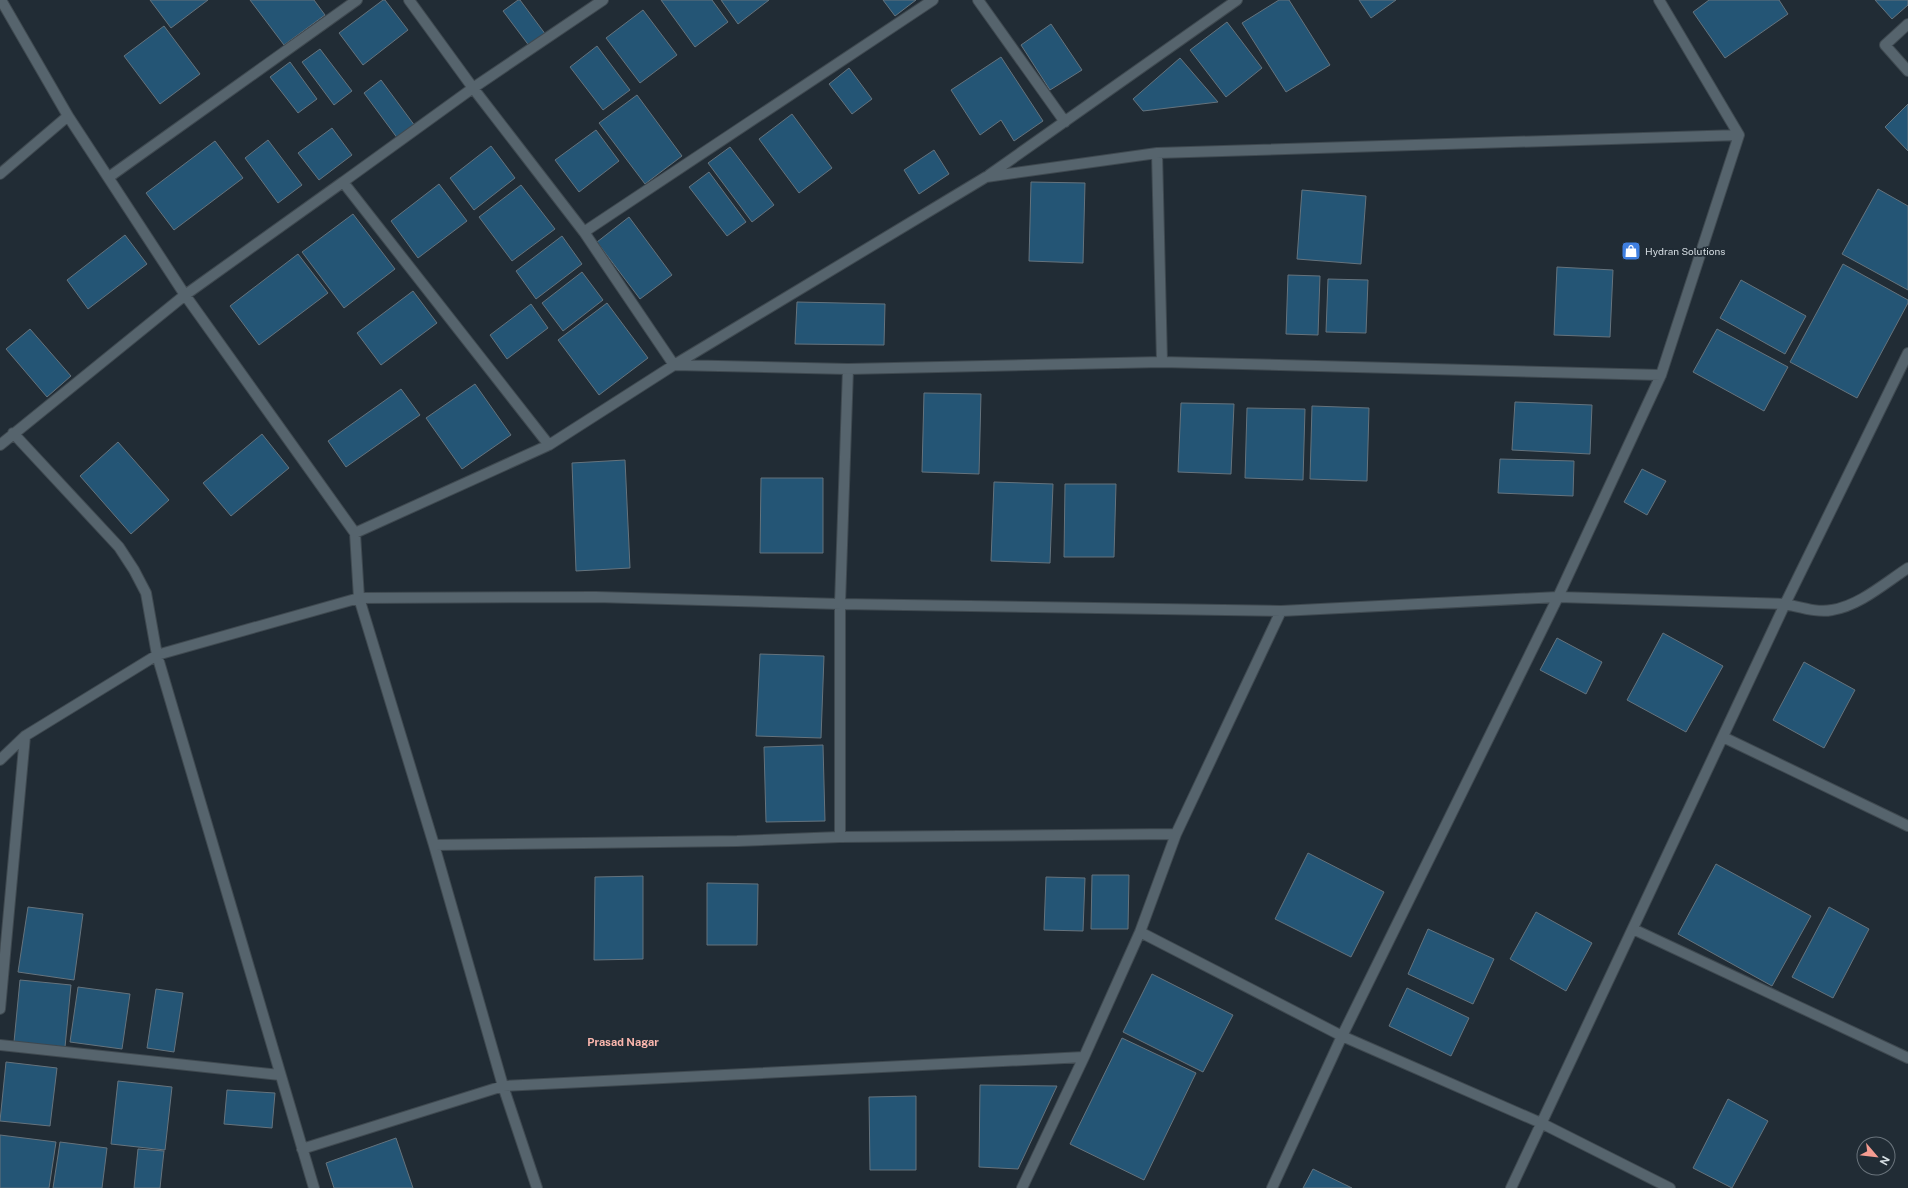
<svg xmlns="http://www.w3.org/2000/svg" width="1908" height="1188" font-family="'Public Sans',sans-serif">
	<style>
		.building { fill: #245575; stroke: #65737d }
		.lines { fill: none; stroke-linecap: round; stroke-linejoin: round }
		.minor-casing { stroke: #3f4950; stroke-width: 12 }
		.minor { stroke: #56646d; stroke-width: 10 }
		.labels { text-anchor: middle; stroke-width: 3.5; stroke-linejoin: round; paint-order: stroke }
		.poi-label { font-size: 10px; fill: #d6dee3; stroke: #212c35; text-anchor: start }
		.neighbourhood-label { font-size: 11px; font-weight: bold; fill: #fab6ad; stroke: #212c35 }
	</style>
	<rect width="100%" height="100%" fill="#212c35"/>
	<path class="building" d="M150,0H208L171,28Z
		M250,0H314L325,15L284,45Z
		M383,0H385L408,30L363,65L339,33Z
		M518,0H520L546,35L530,47L503,11Z
		M661,0H712L728,22L695,47Z
		M721,0H769L738,24Z
		M883,0H916L895,16Z
		M1279,0H1289L1330,65L1286,92L1242,23Z
		M1359,0H1396L1371,18Z
		M1709,0H1779L1788,14L1725,58L1693,12Z
		M1875,0H1908V5L1892,19Z
		M643,10L677,55L640,83L606,38Z
		M1227,22L1262,68L1226,97L1190,50Z
		M1051,24L1082,70L1050,90L1021,45Z
		M164,26L200,74L160,104L124,56Z
		M597,46L630,90L603,110L570,67Z
		M320,49L352,91L334,105L302,62Z
		M1001,57L1043,121L1014,141L1001,120L980,135L951,90Z
		M1180,58L1218,102L1143,111L1133,99Z
		M290,62L317,99L298,113L270,77Z
		M849,68L872,99L852,114L829,84Z
		M381,80L415,126L398,139L364,93Z
		M637,95L682,156L645,184L599,123Z
		M1908,104V151L1885,127Z
		M792,114L832,168L799,193L759,139Z
		M332,128L352,155L319,180L298,153Z
		M596,130L619,161L579,192L555,160Z
		M268,140L302,185L278,203L245,158Z
		M215,141L243,178L174,230L146,193Z
		M491,146L515,178L474,210L450,178Z
		M730,147L774,205L752,222L708,163Z
		M934,150L949,174L919,194L904,170Z
		M709,172L746,222L727,236L689,187Z
		M1031,182L1085,183L1083,263L1029,261Z
		M439,184L467,221L418,258L391,221Z
		M521,185L555,229L512,261L479,217Z
		M1878,189L1908,206V290L1842,254Z
		M1302,190L1366,196L1361,264L1297,259Z
		M353,214L395,269L344,308L302,252Z
		M629,217L672,275L640,299L597,242Z
		M125,235L147,264L88,309L67,280Z
		M562,236L582,264L536,299L516,271Z
		M298,254L328,293L259,345L230,306Z
		M1843,264L1908,300V303L1857,398L1790,362Z
		M1557,267L1613,270L1610,337L1554,335Z
		M582,272L603,300L563,331L542,303Z
		M1288,275L1320,276L1318,335L1286,334Z
		M1328,279L1368,280L1366,333L1326,332Z
		M1741,280L1806,316L1785,354L1720,318Z
		M413,291L437,323L381,365L357,333Z
		M797,302L885,304L884,345L795,344Z
		M607,303L648,358L599,395L558,340Z
		M531,304L548,328L507,359L490,335Z
		M30,329L71,376L47,397L6,349Z
		M1717,329L1788,367L1764,411L1693,372Z
		M475,384L511,435L462,469L426,418Z
		M401,389L420,415L346,467L328,441Z
		M924,393L981,394L979,474L922,472Z
		M1515,402L1592,405L1590,454L1512,450Z
		M1181,403L1234,404L1231,474L1178,472Z
		M1312,406L1369,408L1367,481L1310,479Z
		M1247,408L1305,409L1303,480L1245,478Z
		M262,434L289,468L231,516L203,483Z
		M118,442L169,500L131,534L80,476Z
		M1500,459L1574,461L1573,496L1498,493Z
		M625,460L630,568L576,571L572,463Z
		M1642,469L1666,481L1647,515L1624,502Z
		M761,478H823V553H760Z
		M994,482L1053,484L1050,563L991,561Z
		M1065,484H1116L1114,557H1064Z
		M1663,633L1723,666L1686,732L1627,700Z
		M1557,638L1602,662L1586,694L1540,670Z
		M760,654L824,656L821,738L756,736Z
		M1804,662L1855,690L1824,748L1773,720Z
		M823,745L825,821L766,822L764,747Z
		M1308,853L1384,892L1351,957L1275,919Z
		M1716,864L1811,916L1772,986L1678,934Z
		M1092,875H1129L1128,929H1091Z
		M643,876V959L594,960L595,877Z
		M1046,877L1085,878L1083,931L1044,930Z
		M707,883L758,884L757,945H707Z
		M28,907L83,914L74,980L18,972Z
		M1829,907L1869,929L1833,998L1792,977Z
		M1536,912L1592,943L1566,991L1510,959Z
		M1428,929L1494,959L1473,1004L1408,974Z
		M1152,974L1233,1015L1203,1072L1123,1032Z
		M20,980L71,985L65,1047L14,1042Z
		M78,987L130,994L122,1049L70,1042Z
		M1407,988L1469,1018L1451,1056L1389,1026Z
		M156,989L183,993L174,1052L147,1048Z
		M1122,1038L1196,1073L1144,1180L1070,1144Z
		M6,1062L57,1068L50,1126L0,1121Z
		M118,1081L172,1087L165,1150L111,1144Z
		M980,1085L1057,1086L1018,1169L979,1167Z
		M227,1090L275,1093L272,1128L224,1124Z
		M916,1096V1170H870L869,1097Z
		M1728,1099L1768,1121L1732,1188L1693,1168Z
		M0,1135L56,1142L49,1188H0Z
		M396,1138L413,1188H334L326,1163Z
		M60,1142L107,1148L102,1188H53Z
		M138,1149L164,1151L160,1188H134Z
		M1313,1169L1352,1188H1303Z"/>
	<g class="lines">
		<g class="minor-casing">
			<path id="minor" d="M1,0L68,116L185,295L355,533
				M409,0L473,88L584,232L674,365L848,369L1162,362L1661,375
				M978,0L1065,122
				M1908,24L1885,45L1908,71
				M1157,153L1162,362
				M0,174L68,116
				M989,175L1237,0
				M109,177L357,0
				M343,182L473,88L603,0
				M584,232L933,0
				M13,433L119,547L134,570L146,593L157,655L314,1188
				M0,445L185,295L343,182L549,445
				M1723,737L1908,826
				M0,760L25,736L157,655L359,598L355,533L549,445L674,365L986,177L1157,153L1739,135
				M840,837V604L848,369
				M434,845L737,841L840,837L1176,834
				M1633,929L1908,1058
				M1140,932L1342,1036L1541,1123L1670,1188
				M0,1009L25,736
				M0,1045L280,1075
				M302,1149L503,1086L1084,1057
				M537,1188L503,1086L434,845L359,598L596,597L840,604L1281,611L1558,597L1785,604C1800,607 1817,613 1832,610C1859,606 1885,583 1908,568
				M1022,1188L1084,1057L1140,932L1176,834L1281,611
				M1272,1188L1342,1036L1558,597L1661,375L1739,135L1659,0
				M1511,1188L1785,604L1908,353"/>
		</g>
		<use href="#minor" class="minor"/>
	</g>
	<defs>
		<g id="shop-square" transform="scale(1)"><rect x="-9" y="-9" width="18" height="18" rx="4" fill="#3f7fe0" stroke="#212c35"/><path d="M-5-2.5h2.3a2.7 3.5 0 0 1 5.4 0H5L5.5 6h-11ZM-1.5-2.5h3a1.5 2.3 0 0 0-3 0Z" fill="#fff"/></g>
	</defs>
	<g fill-rule="evenodd">
		<use href="#shop-square" x="1631" y="251"/>
	</g>
	<g class="labels">
		<g class="poi-label">
			<text x="1645" y="255">Hydran Solutions</text>
		</g>
		<g class="neighbourhood-label">
			<text x="623" y="1046">Prasad Nagar</text>
		</g>
	</g>
	<g transform="translate(1876 1156) rotate(118)"><circle r="19" fill="#212c35" stroke="#69737b"/>
	<path d="M0-3L7 15L0 10L-7 15Z" fill="#f59c91"/>
	<text y="-6" font-size="11" font-weight="bold" text-anchor="middle" fill="#d6dee3">N</text>
	</g>
</svg>
